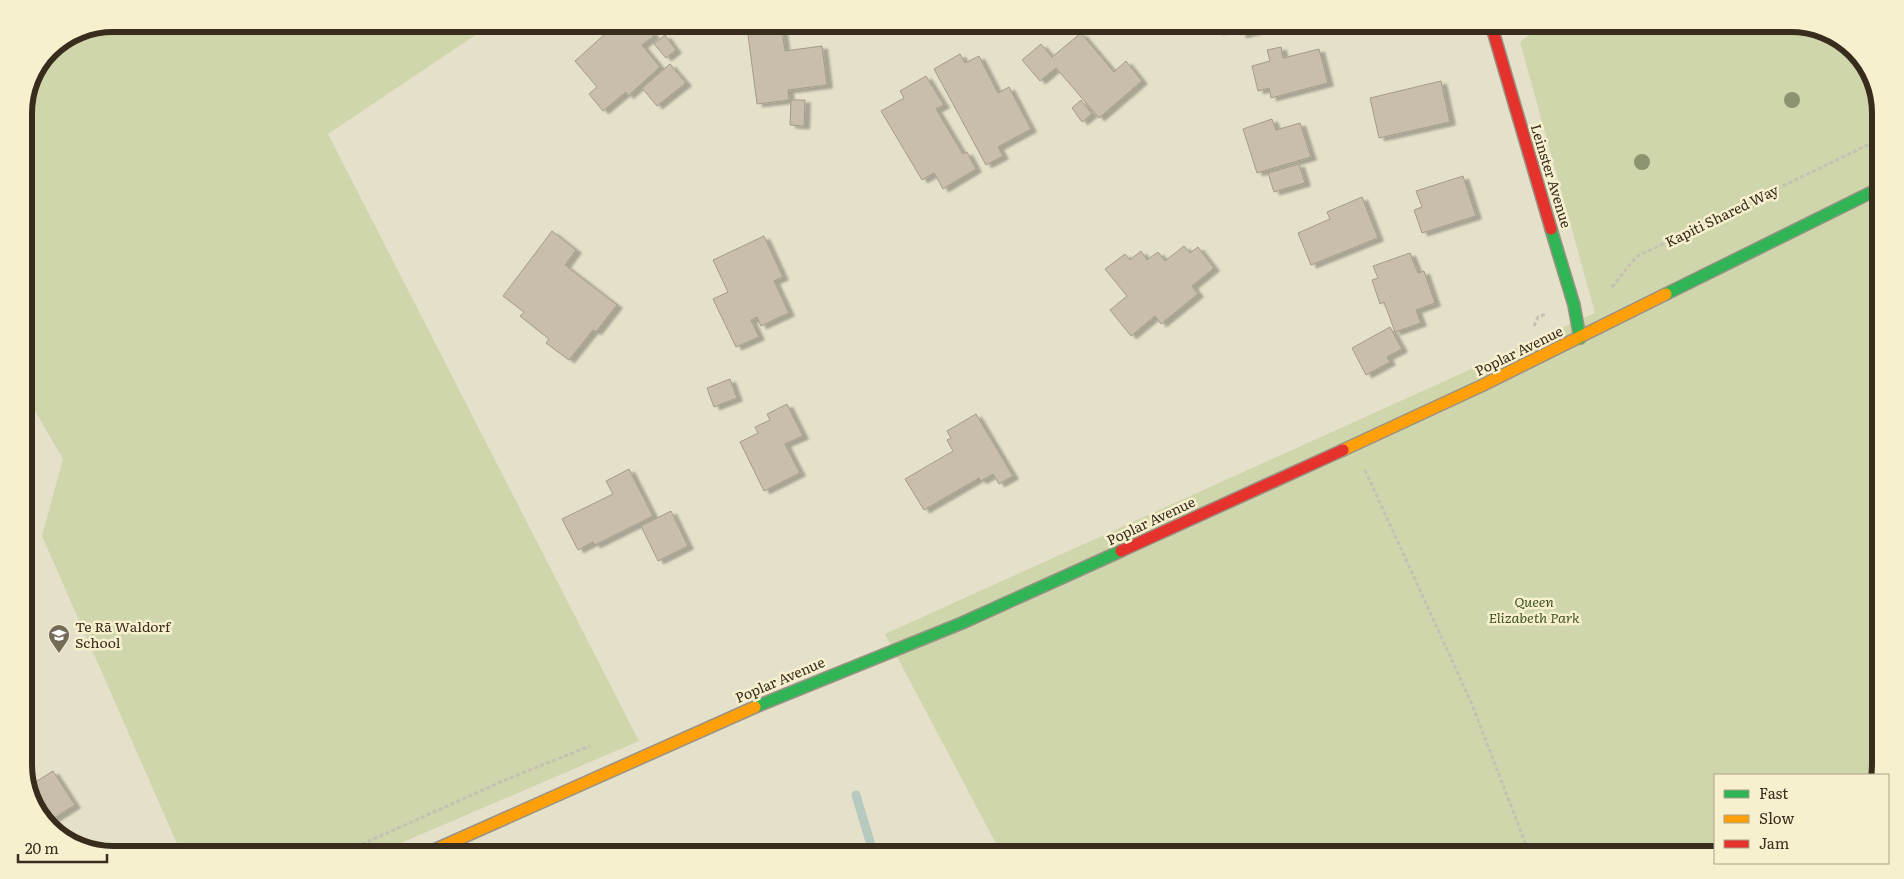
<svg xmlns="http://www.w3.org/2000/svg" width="1904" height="879" font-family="Literata,serif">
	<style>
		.green { fill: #d0d6ac }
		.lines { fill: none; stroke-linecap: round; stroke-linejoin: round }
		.stream { stroke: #b6cac0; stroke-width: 9 }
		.building { fill: #c8beab; stroke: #a49b8a; filter: url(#shadow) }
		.fast-casing { stroke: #999384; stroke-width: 14 }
		.slow-casing { stroke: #999384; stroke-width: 14 }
		.jam-casing { stroke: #999384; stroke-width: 14 }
		.path { stroke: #c5c1b3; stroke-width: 3; stroke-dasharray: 4 2.5; stroke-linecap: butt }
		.fast { stroke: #30b455; stroke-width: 11 }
		.slow { stroke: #ff9f0a; stroke-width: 11 }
		.jam { stroke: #e5322d; stroke-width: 11 }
		.tree { fill: #8b946e }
		.labels { text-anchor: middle; stroke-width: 5; stroke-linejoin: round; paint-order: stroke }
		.street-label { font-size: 14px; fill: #382d1c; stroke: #f7f0cf }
		.park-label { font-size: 14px; font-style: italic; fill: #425522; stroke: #f7f0cf }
		.poi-label { font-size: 14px; fill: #382d1c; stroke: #f7f0cf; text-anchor: start }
		.rim { fill: none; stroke: #382d1c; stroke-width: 6 }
	</style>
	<defs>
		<filter id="shadow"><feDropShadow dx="5.5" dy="3" stdDeviation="1" flood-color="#0004"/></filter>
	</defs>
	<rect width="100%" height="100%" fill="#e4e0ca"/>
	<path class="green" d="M114,24H492L328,134L639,741L373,855H182L42,536L63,459L24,392V108L50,50L80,31Z
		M1543,24H1790L1825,31L1865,64L1880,108V765L1878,775H1715V855H1002L885,634L1595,313L1520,42Z"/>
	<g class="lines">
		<path class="stream" d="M856,795L874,855"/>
	</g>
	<path class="building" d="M616,24H646L654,36L642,45L660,67L628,96L626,92L603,111L589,94L597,87L575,61Z
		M769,24H781L785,51L822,46L827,85L788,90L789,100L757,104L747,27Z
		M1215,24H1254L1256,31L1241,35L1238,25L1217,32Z
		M1081,33L1114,72L1126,61L1142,81L1099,118L1056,68L1040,81L1022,60L1041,44L1052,57Z
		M665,35L676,50L666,58L654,44Z
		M1281,47L1283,58L1319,49L1328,83L1271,98L1269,88L1258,91L1252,66L1270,61L1267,50Z
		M960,54L965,63L979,56L998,93L1009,87L1031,129L998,147L1003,156L986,165L934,69Z
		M670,64L686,83L657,106L642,88Z
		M926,76L944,105L936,109L963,154L967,152L976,169L943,189L934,173L922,180L881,111L904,98L900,91Z
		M1441,81L1450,122L1379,138L1370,98Z
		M791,100H805L804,126L790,125Z
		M1081,100L1092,114L1082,122L1072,108Z
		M1272,119L1276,130L1300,123L1311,157L1257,173L1243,129Z
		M1299,164L1305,183L1274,192L1268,173Z
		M1463,176L1476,216L1422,233L1414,210L1422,207L1416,191Z
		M1362,197L1378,238L1311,265L1298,233L1330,219L1327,212Z
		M552,231L576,250L565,265L617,305L596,332L593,330L569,360L546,343L549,339L520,316L524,312L503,296Z
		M764,236L783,277L774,281L789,313L761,326L757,317L751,320L759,337L736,347L713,299L728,292L713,260Z
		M1184,246L1190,253L1198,247L1214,268L1192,286L1198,294L1161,324L1155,316L1131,336L1110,310L1127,296L1105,269L1125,254L1130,260L1141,251L1147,260L1158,252L1165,261Z
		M1410,253L1418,273L1424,271L1435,303L1416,310L1421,323L1395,332L1384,302L1380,304L1372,280L1378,278L1373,266Z
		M1390,327L1402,349L1387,357L1390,362L1366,375L1352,348Z
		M730,379L737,398L714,407L707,388Z
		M787,404L803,436L785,444L800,473L764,491L740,442L758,433L755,427L770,420L767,414Z
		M976,414L1013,476L999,484L993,474L981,481L979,478L924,510L905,479L953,451L947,440L951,438L947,431Z
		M629,469L653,516L595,545L593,542L578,550L562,519L613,494L606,481Z
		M671,511L688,546L658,561L641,526Z
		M53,771L75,805L48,822L39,815L29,786Z"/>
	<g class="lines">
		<g class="fast-casing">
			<path id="fast" d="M1551,229L1574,305L1580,338
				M1666,294L1880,188
				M755,707L962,623L1121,551"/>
		</g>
		<g class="slow-casing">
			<path id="slow" d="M1343,450L1481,386L1666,294
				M423,855L755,707"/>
		</g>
		<g class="jam-casing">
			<path id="jam" d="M1491,24L1551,229
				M1121,551L1343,450"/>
		</g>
		<path class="path" d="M1612,287L1636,257L1880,139
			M1534,326L1538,317L1546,314
			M1365,470L1471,702L1530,855
			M338,855L505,780L590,746"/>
		<use href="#fast" class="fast"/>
		<use href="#slow" class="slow"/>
		<use href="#jam" class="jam"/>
	</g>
	<g class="tree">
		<circle cx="1792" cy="100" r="8"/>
		<circle cx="1642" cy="162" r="8"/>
	</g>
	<defs>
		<g id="school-pin" transform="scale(1.125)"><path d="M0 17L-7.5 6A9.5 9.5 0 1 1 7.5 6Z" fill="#746c59" stroke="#f7f0cf"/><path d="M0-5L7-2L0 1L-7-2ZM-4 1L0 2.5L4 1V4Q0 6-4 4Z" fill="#fff"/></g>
	</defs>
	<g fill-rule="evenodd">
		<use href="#school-pin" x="59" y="635"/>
	</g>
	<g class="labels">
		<g class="street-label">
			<text transform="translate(1551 176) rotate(73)" y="5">Leinster Avenue</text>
			<text transform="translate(1722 216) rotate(-26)" y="5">Kapiti Shared Way</text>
			<text transform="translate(1519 351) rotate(-26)" y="5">Poplar Avenue</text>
			<text transform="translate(1151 521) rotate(-25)" y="5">Poplar Avenue</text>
			<text transform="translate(780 680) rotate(-23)" y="5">Poplar Avenue</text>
		</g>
		<g class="park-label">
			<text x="1534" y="607">Queen<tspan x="1534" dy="16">Elizabeth Park</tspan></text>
		</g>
		<g class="poi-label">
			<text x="75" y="632">Te Rā Waldorf<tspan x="75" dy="16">School</tspan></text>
		</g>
	</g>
	<path d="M0 0H1904V879H0ZM113 32H1791A81 81 0 0 1 1872 113V765A81 81 0 0 1 1791 846H113A81 81 0 0 1 32 765V113A81 81 0 0 1 113 32Z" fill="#f7f0cf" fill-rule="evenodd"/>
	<path class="rim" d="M113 32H1791A81 81 0 0 1 1872 113V765A81 81 0 0 1 1791 846H113A81 81 0 0 1 32 765V113A81 81 0 0 1 113 32Z"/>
	<rect x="1714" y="774" width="175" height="90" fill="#f7f0cf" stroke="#aba287"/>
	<rect x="1724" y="790" width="25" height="8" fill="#30b455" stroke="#aba287"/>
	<text x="1759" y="799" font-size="15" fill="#382d1c">Fast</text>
	<rect x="1724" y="815" width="25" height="8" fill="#ff9f0a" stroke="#aba287"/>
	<text x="1759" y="824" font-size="15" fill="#382d1c">Slow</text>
	<rect x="1724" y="840" width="25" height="8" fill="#e5322d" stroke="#aba287"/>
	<text x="1759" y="849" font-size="15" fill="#382d1c">Jam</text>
	<path d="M18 854v8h89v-8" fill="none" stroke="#382d1c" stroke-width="2.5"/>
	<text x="25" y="854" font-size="15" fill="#382d1c" stroke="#f7f0cf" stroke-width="4" paint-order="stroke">20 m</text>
</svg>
